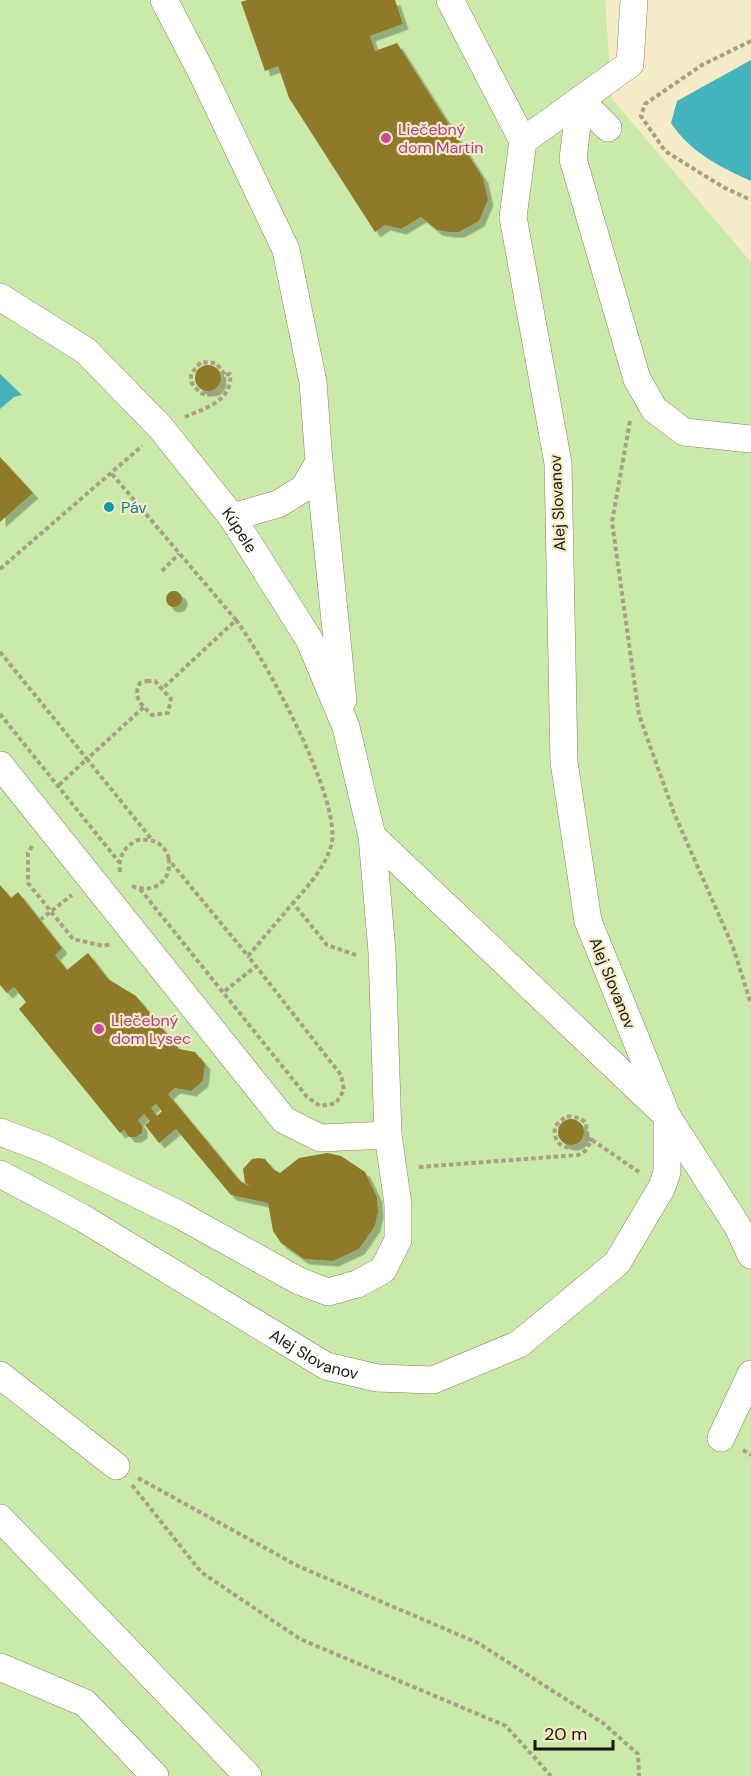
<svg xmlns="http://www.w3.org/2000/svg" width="751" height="1776" font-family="'DM Sans',sans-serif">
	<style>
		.green { fill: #c9eaa8 }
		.water { fill: #44b3bc }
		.building { fill: #8f7a2c; fill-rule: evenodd; filter: url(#shadow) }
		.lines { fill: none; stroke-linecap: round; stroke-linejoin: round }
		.minor-casing { stroke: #898060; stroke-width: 28 }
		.path { stroke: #a8a085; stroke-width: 4; stroke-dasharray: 4.5 3; stroke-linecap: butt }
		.minor { stroke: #fff; stroke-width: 27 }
		.hotel-dot { fill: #d1479c; stroke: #f5ebc8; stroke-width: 2 }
		.culture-dot { fill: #0f9aa8; stroke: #f5ebc8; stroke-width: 2 }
		.labels { text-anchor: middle; stroke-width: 4.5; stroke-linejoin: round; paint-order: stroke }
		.hotel-label { font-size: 16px; fill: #b23c85; stroke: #f5ebc8; text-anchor: start }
		.street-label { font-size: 16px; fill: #191509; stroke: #f5ebc8 }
		.culture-label { font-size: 16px; fill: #0d838f; stroke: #f5ebc8; text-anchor: start }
	</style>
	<defs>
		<filter id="shadow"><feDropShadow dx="5.5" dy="5.5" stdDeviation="0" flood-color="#0004"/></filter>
	</defs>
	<rect width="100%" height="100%" fill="#f5ebc8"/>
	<path class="green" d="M0,0H605L612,99L751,262V1776H0Z"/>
	<path class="water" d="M751,60V181C720,167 690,152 671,123L677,101Z
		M0,374L22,395L14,397L0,409Z"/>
	<path class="building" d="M247,0H395L403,24L370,36L375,51L397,43L483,178L488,200L479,221L459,232H448L437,230L421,217L401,229L385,225L375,232L289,98L278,66L265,71L241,2Z
		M195 378a13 13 0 1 1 26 0a13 13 0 1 1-26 0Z
		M0,457L33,493L0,522Z
		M166 599a8 8 0 1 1 16 0a8 8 0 1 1-16 0Z
		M0,885L11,898L18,892L62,948L55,955L67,970L88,953L108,979L136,996L179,1049L195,1052L205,1064L203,1081L191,1091L175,1088L168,1094L240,1181L251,1187L245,1183L243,1169L252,1159L259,1158L265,1159L273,1169L280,1173L299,1158L327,1153L341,1156L365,1172L377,1197L378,1212L375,1226L359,1249L333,1261L304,1259L281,1243L273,1231L268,1203L231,1195L176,1129L159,1143L145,1125L150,1121L144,1114L138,1120L142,1126V1133L136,1137H129L124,1130L120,1133L19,1009L26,1002L14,987L7,993L0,985ZM156,1104L162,1111L157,1116L151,1108Z
		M558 1132a13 13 0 1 1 26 0a13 13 0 1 1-26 0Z"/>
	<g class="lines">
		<g class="minor-casing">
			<g id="minor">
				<path d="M164,0L201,71L286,250L313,382L319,462L304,488L278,504L232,517"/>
				<path d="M580,100L573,159L637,379L654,409L684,432L751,439"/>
				<path d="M580,100L608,128"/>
				<path d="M523,141L630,64L634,0"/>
				<path id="s1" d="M0,297L86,351L161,428L232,517L309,639L346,727L372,836L382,952L388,1135L398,1204V1240L383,1270L357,1284L328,1292L299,1281L180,1215L45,1149L0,1132"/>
				<path d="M319,462L343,700"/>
				<path d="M0,765L284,1120L320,1138L388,1135"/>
				<path d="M372,836L667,1116L738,1227L751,1255"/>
				<path id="s2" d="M0,1174L81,1217L326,1366L377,1378L433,1380L519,1344L617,1263L662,1187L667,1172V1116L588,921L564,762L558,463L513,217L523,141L450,0"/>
				<path d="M0,1375L116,1466"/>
				<path d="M721,1438L751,1374"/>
				<path d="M0,1518L248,1776"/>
				<path d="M0,1667L85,1703L155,1776"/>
			</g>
		</g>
		<path class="path" d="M751,41L702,65L645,104L641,116L665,151L723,187L751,200
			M185,417C205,408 233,401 230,374L225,375L221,389L208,395L200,393L191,382V374L201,362L216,363L225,375
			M630,421L612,522L639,715L674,813L733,947L751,1004
			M112,474L236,620L162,689
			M0,569L142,446
			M162,571L179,554
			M236,620C264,657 344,803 331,846C324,869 308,886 293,903
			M0,652L87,759L144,707
			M147,681H155L171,699L168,713L152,715C142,705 132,698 140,683Z
			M0,714L119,862
			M59,785L87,759L153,841
			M32,846L28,853V883L73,939L103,946L111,944
			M120,872C118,856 124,847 138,840C153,838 166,844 169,860
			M132,886C152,894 171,883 169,860L248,956L293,903L327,945L356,955
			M140,889L307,1097L320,1106L336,1103L344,1090L341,1075L248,956
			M40,920L72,895
			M225,991L256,966
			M592,1140L639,1172
			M419,1167L578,1155L585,1151L592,1140L587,1138L586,1123L580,1118L566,1116L555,1126C553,1142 561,1149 577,1148L587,1138
			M743,1450L751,1455
			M138,1478L298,1566L478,1643L603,1723L638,1754L639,1776
			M132,1485L201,1572L300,1639L506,1726L551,1776"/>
		<use href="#minor" class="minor"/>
	</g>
	<g class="hotel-dot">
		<circle cx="386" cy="138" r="6"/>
		<circle cx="99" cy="1029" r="6"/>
	</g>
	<circle class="culture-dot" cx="109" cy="507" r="6"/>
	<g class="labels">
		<g class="hotel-label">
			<text x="398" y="135">Liečebný<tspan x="398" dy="18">dom Martin</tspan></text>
			<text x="111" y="1026">Liečebný<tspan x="111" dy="18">dom Lysec</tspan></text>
		</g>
		<g class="street-label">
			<text transform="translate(557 503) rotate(-93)" y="6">Alej Slovanov</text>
			<text dy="6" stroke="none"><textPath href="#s1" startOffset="338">Kúpele</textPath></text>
			<text transform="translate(613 983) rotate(68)" y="6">Alej Slovanov</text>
			<text dy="6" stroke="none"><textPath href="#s2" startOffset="363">Alej Slovanov</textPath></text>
		</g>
		<g class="culture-label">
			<text x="121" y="513">Páv</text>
		</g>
	</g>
	<path d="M535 1740v9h78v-9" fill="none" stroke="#191509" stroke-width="3"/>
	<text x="544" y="1740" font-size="18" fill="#191509" stroke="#f5ebc8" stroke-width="4.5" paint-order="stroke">20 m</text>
</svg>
